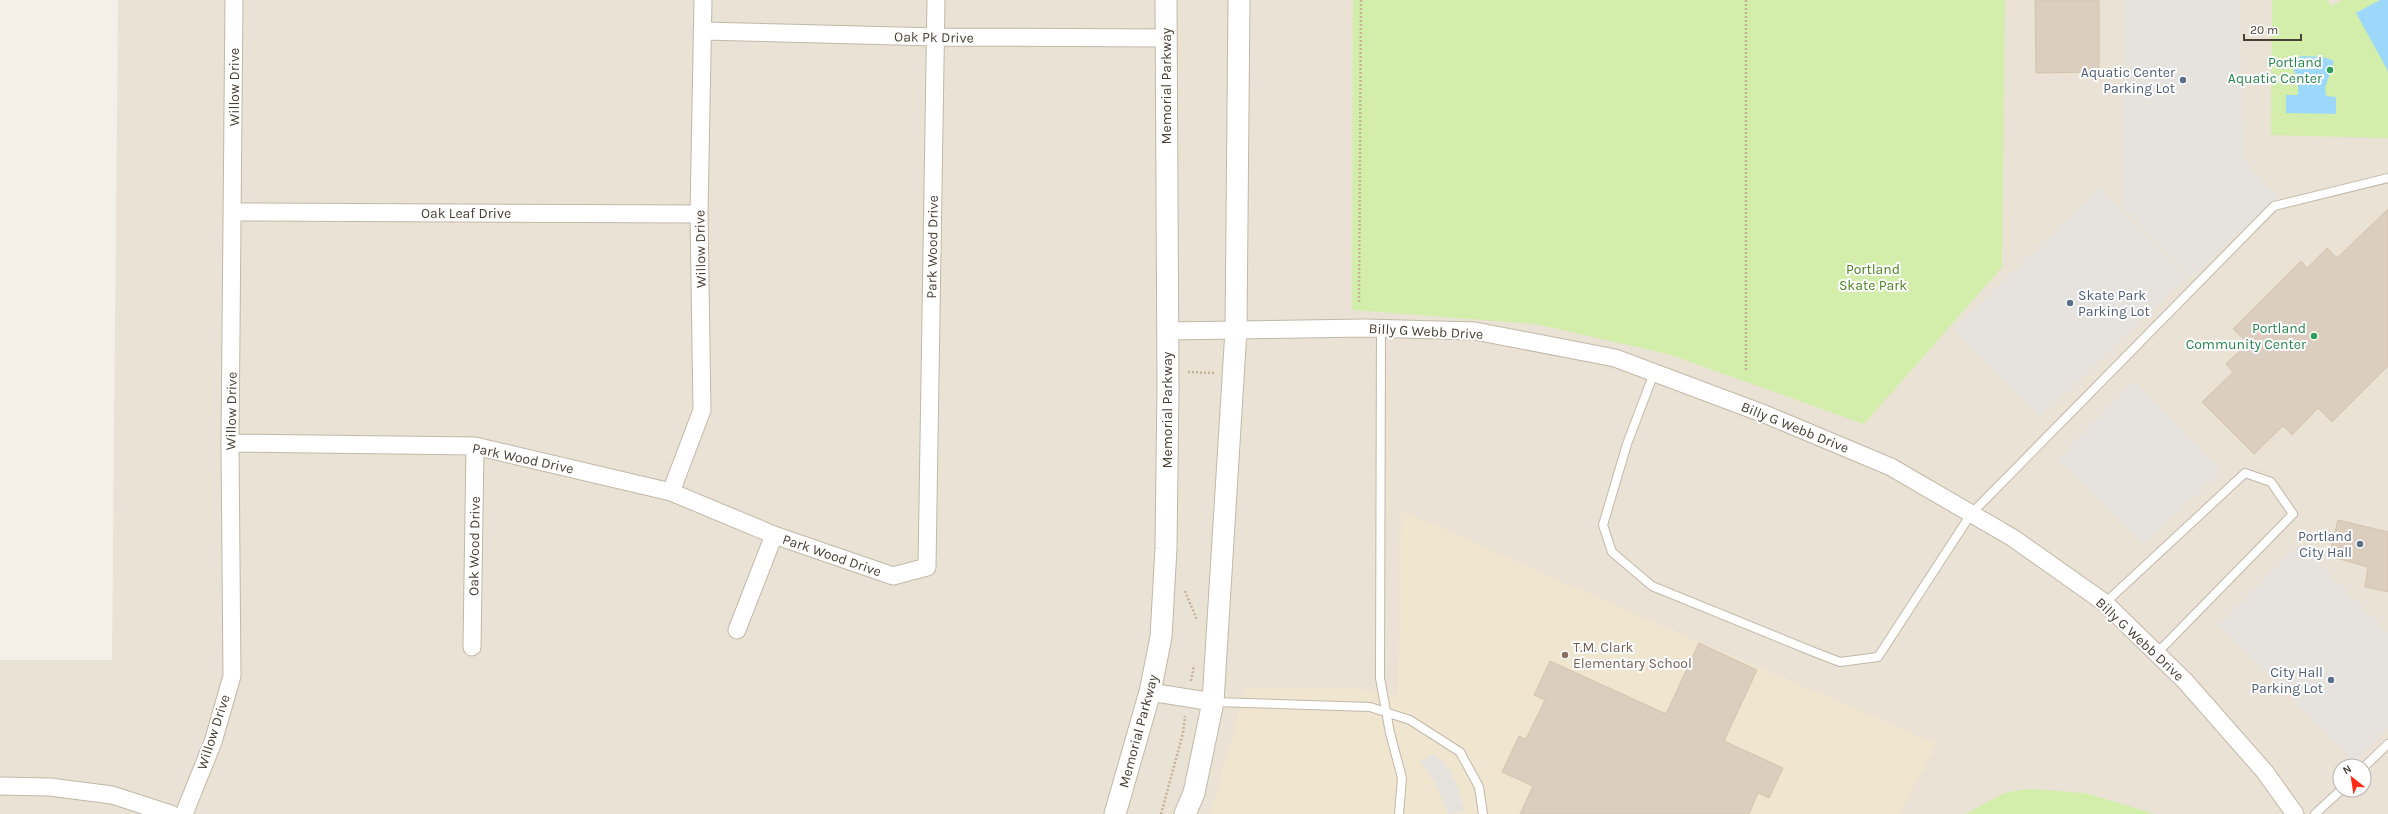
<svg xmlns="http://www.w3.org/2000/svg" width="2388" height="814" font-family="Karla,sans-serif">
	<style>
		.residential { fill: #eae2d4; fill-rule: evenodd }
		.education { fill: #f0e5cf }
		.green { fill: #d3eeab }
		.parking { fill: #e6e3df }
		.water { fill: #9cd8f9 }
		.building { fill: #dbcebe; stroke: #d4c3ad }
		.lines { fill: none; stroke-linecap: round; stroke-linejoin: round }
		.service-casing { stroke: #c2b8a8; stroke-width: 10 }
		.minor-casing { stroke: #c2b8a8; stroke-width: 19 }
		.tertiary-casing { stroke: #c2b8a8; stroke-width: 23 }
		.path { stroke: #c6b398; stroke-width: 2.5; stroke-dasharray: 2 2; stroke-linecap: butt }
		.service { stroke: #fff; stroke-width: 8 }
		.minor { stroke: #fff; stroke-width: 17 }
		.tertiary { stroke: #fff; stroke-width: 21 }
		.leisure-dot { fill: #2e9e5b; stroke: #fff; stroke-width: 1.5 }
		.service-dot { fill: #5c6f8a; stroke: #fff; stroke-width: 1.5 }
		.education-dot { fill: #8d6e63; stroke: #fff; stroke-width: 1.5 }
		.labels { text-anchor: middle; stroke-width: 4; stroke-linejoin: round; paint-order: stroke }
		.street-label { font-size: 14px; fill: #494035; stroke: #fff }
		.leisure-label { font-size: 14px; fill: #27864d; stroke: #fff; text-anchor: end }
		.service-label { font-size: 14px; fill: #4e5e75; stroke: #fff; text-anchor: end }
		.park-label { font-size: 14px; fill: #4b8320; stroke: #fff }
		.education-label { font-size: 14px; fill: #785e54; stroke: #fff; text-anchor: start }
	</style>
	<rect width="100%" height="100%" fill="#f5f0e7"/>
	<path class="residential" d="M118,0H2388V814H0V660H112ZM2340,766H2364V790H2340Z"/>
	<path class="education" d="M1401,510L1655,623L1936,743L1900,814H1210L1246,688H1355L1398,696Z"/>
	<path class="green" d="M1353,0H2005L2002,267L1864,424L1668,354L1535,324L1352,310Z
		M2272,0H2327L2332,6L2342,0H2388V138L2271,135Z
		M2027,789L2085,793L2155,814H1966L2004,793Z"/>
	<path class="parking" d="M2126,0H2240L2242,159L2278,196L2191,278L2124,208Z
		M2099,188L2187,277L2040,418L1954,329Z
		M2134,381L2221,471L2143,545L2058,459Z
		M2299,544L2388,633V728L2354,761L2219,625Z
		M1434,754L1445,764L1455,780L1465,811L1448,814L1435,782L1420,761Z"/>
	<path class="water" d="M2380,0H2388V71L2356,13Z
		M2302,56L2323,57L2334,61L2325,88L2326,96L2336,97V114L2286,113V95H2298V79L2290,62Z"/>
	<path class="building" d="M2035,0H2099V72L2036,73Z
		M2388,209V366L2332,422L2318,408L2292,435L2283,426L2254,454L2202,402L2233,372L2226,364L2248,343L2233,329L2301,261L2307,268L2327,248L2337,258Z
		M2338,520L2388,532V592L2365,587L2368,567L2329,556Z
		M1699,643L1757,670L1724,741L1783,768L1769,798L1758,793L1749,814H1520L1533,786L1502,772L1519,736L1526,739L1545,700L1534,695L1550,661L1666,714Z"/>
	<g class="lines">
		<g class="service-casing">
			<path id="service" d="M1381,328L1380,678L1390,733L1402,778L1399,814
				M1654,373L1627,444L1603,525L1612,552L1652,586L1814,652L1840,662L1878,657L1971,514L2274,206L2388,178
				M2105,603L2245,473L2271,482L2293,514L2157,653
				M1214,702L1370,707L1410,720L1460,752L1479,787L1483,814
				M2364,767L2388,744
				M2315,814L2341,790"/>
		</g>
		<g class="minor-casing">
			<path id="minor" d="M702,31L936,37L1165,38
				M233,212L699,214
				M1168,331L1365,328L1475,331L1615,358L1767,415L1891,467L2013,538L2105,603L2185,681L2265,772L2295,814
				M230,443L475,446L671,492L774,535L893,576L927,567L936,0
				M671,492L702,410L699,214L703,0
				M737,630L774,535
				M472,647L475,446
				M1150,692L1213,702
				M0,786L50,787L112,795L171,814
				M184,814L213,742L232,676L230,443L234,0"/>
		</g>
		<g class="tertiary-casing">
			<path id="tertiary" d="M1115,814L1150,692L1161,637L1166,548L1168,387L1166,0
				M1185,814L1194,793L1213,702L1236,330L1239,0"/>
		</g>
		<path class="path" d="M1746,0V370
			M1359,302L1361,0
			M1188,372L1215,373
			M1185,591L1197,620
			M1191,681L1194,665
			M1161,814L1183,733L1185,716"/>
		<use href="#service" class="service"/>
		<use href="#minor" class="minor"/>
		<use href="#tertiary" class="tertiary"/>
	</g>
	<g class="leisure-dot">
		<circle cx="2330" cy="70" r="4"/>
		<circle cx="2314" cy="336" r="4"/>
	</g>
	<g class="service-dot">
		<circle cx="2183" cy="80" r="4"/>
		<circle cx="2070" cy="303" r="4"/>
		<circle cx="2360" cy="544" r="4"/>
		<circle cx="2331" cy="680" r="4"/>
	</g>
	<circle class="education-dot" cx="1565" cy="655" r="4"/>
	<g class="labels">
		<g class="street-label">
			<text transform="translate(934 37) rotate(1)" y="5">Oak Pk Drive</text>
			<text transform="translate(1166 86) rotate(-90)" y="5">Memorial Parkway</text>
			<text transform="translate(234 87) rotate(-90)" y="5">Willow Drive</text>
			<text x="466" y="218">Oak Leaf Drive</text>
			<text transform="translate(932 247) rotate(-89)" y="5">Park Wood Drive</text>
			<text transform="translate(700 249) rotate(-91)" y="5">Willow Drive</text>
			<text transform="translate(1426 331) rotate(3)" y="5">Billy G Webb Drive</text>
			<text transform="translate(1167 410) rotate(-90)" y="5">Memorial Parkway</text>
			<text transform="translate(231 411) rotate(-89)" y="5">Willow Drive</text>
			<text transform="translate(1795 427) rotate(22)" y="5">Billy G Webb Drive</text>
			<text transform="translate(523 458) rotate(12)" y="5">Park Wood Drive</text>
			<text transform="translate(474 546) rotate(-89)" y="5">Oak Wood Drive</text>
			<text transform="translate(832 555) rotate(19)" y="5">Park Wood Drive</text>
			<text transform="translate(2140 639) rotate(43)" y="5">Billy G Webb Drive</text>
			<text transform="translate(1138 731) rotate(-75)" y="5">Memorial Parkway</text>
			<text transform="translate(213 732) rotate(-72)" y="5">Willow Drive</text>
		</g>
		<g class="leisure-label">
			<text x="2322" y="67">Portland<tspan x="2322" dy="16">Aquatic Center</tspan></text>
			<text x="2306" y="333">Portland<tspan x="2306" dy="16">Community Center</tspan></text>
		</g>
		<g class="service-label">
			<text x="2175" y="77">Aquatic Center<tspan x="2175" dy="16">Parking Lot</tspan></text>
			<text x="2078" y="300" text-anchor="start">Skate Park<tspan x="2078" dy="16">Parking Lot</tspan></text>
			<text x="2352" y="541">Portland<tspan x="2352" dy="16">City Hall</tspan></text>
			<text x="2323" y="677">City Hall<tspan x="2323" dy="16">Parking Lot</tspan></text>
		</g>
		<g class="park-label">
			<text x="1873" y="274">Portland<tspan x="1873" dy="16">Skate Park</tspan></text>
		</g>
		<g class="education-label">
			<text x="1573" y="652">T.M. Clark<tspan x="1573" dy="16">Elementary School</tspan></text>
		</g>
	</g>
	<g transform="translate(2352 778) rotate(330)"><circle r="19" fill="#ffffff" stroke="#b6b3ae"/>
	<path d="M0-3L7 15L0 10L-7 15Z" fill="#ff2c14"/>
	<text y="-6" font-size="11" font-weight="bold" text-anchor="middle" fill="#494035">N</text>
	</g>
	<path d="M2244 34v6h57v-6" fill="none" stroke="#494035" stroke-width="2"/>
	<text x="2250" y="34" font-size="12" fill="#494035" stroke="#ffffff" stroke-width="3" paint-order="stroke">20 m</text>
</svg>
